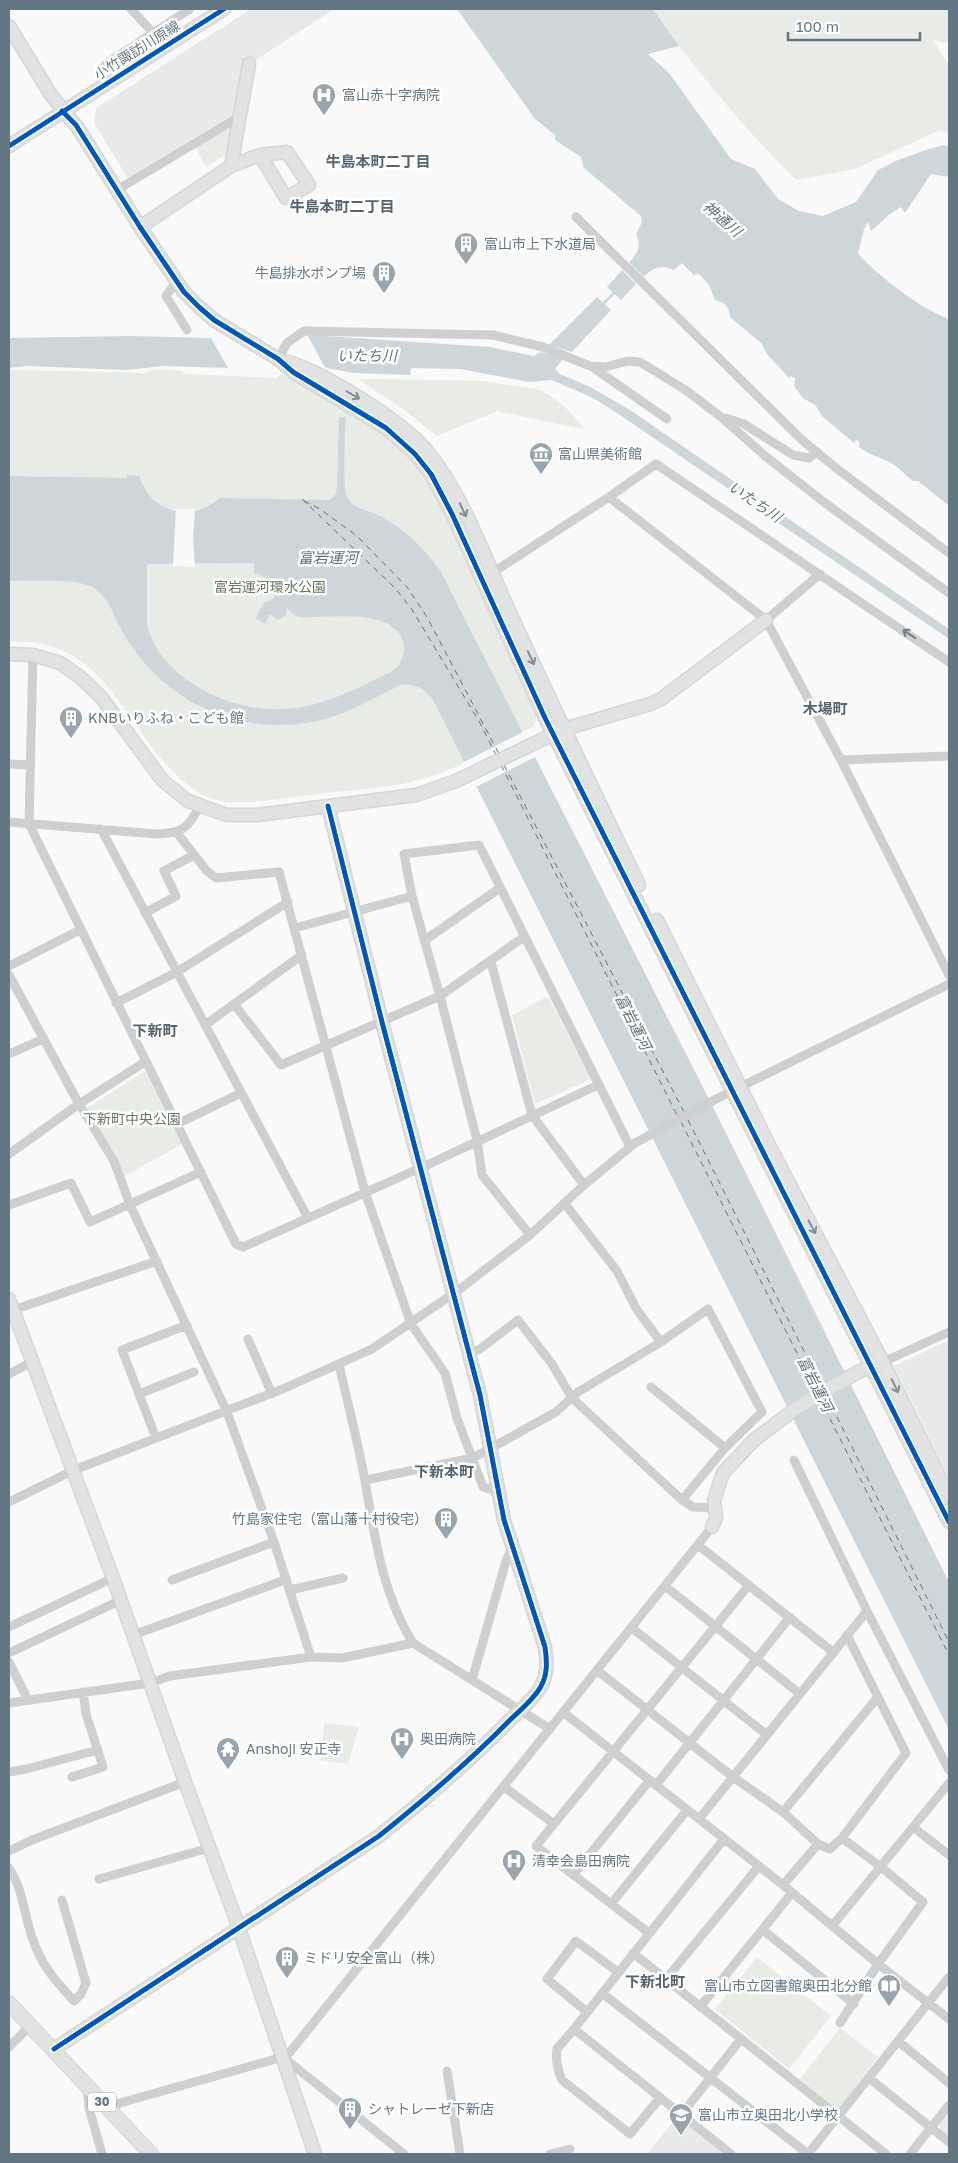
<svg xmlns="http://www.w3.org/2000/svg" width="958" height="2163" font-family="'Golos Text','Noto Sans JP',sans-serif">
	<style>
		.built { fill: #e8e9e9 }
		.green { fill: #e8ebe6 }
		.water { fill: #ced6d9; fill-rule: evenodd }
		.pier { fill: #f9f9f9 }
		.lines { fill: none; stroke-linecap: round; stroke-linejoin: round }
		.stream { stroke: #ced6d9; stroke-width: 2.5 }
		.ferry { stroke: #60757c; stroke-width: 1; stroke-dasharray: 6 5; stroke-linecap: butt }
		.secondary-casing { stroke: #d5d6d7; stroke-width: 15 }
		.primary-casing { stroke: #d5d6d7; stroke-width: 16 }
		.street { stroke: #cecfd0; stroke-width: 9 }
		.secondary { stroke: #e1e2e2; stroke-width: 12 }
		.primary { stroke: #e1e2e2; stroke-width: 14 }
		.cycleway-casing { stroke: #fff; stroke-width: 8 }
		.cycleway { stroke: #0057b8; stroke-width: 5 }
		.oneway { stroke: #7e8c96 }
		.oneway2 { stroke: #707f8b }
		.labels { text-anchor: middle; stroke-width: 5; stroke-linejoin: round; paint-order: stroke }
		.shield { fill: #fff; stroke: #939fa8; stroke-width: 1 }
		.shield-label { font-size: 12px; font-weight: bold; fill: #657683 }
		.street-label { font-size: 14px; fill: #657683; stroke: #fff }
		.poi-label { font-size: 14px; fill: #657683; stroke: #fff; text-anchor: start }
		.park-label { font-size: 14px; fill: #687a64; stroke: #fff }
		.neighbourhood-label { font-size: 15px; font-weight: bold; fill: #57646e; stroke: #fff }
		.water-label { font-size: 15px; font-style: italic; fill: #60757c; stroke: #fff }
	</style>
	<rect width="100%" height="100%" fill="#f9f9f9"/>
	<path class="built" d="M251,9H334L242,69L234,118L129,180L94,123L96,108Z
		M949,1340V1478L894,1366Z
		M677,2117L724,2154H647Z"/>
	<path class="green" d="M653,9H946L949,10V44L932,39L949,65V134L940,130L855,169L796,180C743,127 695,70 653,9Z
		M232,124L225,155L206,167L195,146Z
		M156,369L183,371V374L277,378L281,374C324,399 373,419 408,456C438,487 454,530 471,568C493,616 516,665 538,713L534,726C499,744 463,767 425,778C390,789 353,789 317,794C288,797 259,804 230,802C219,802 204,797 195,790C135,750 119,662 43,644C32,641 20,642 9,642V370L145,373Z
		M358,379L482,381L541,390L564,406L586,430L497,411L437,436L399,406Z
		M548,996L591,1079L535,1104L512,1015Z
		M145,1071L182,1144L123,1177L115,1153L86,1109Z
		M324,1723L359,1727L348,1764L321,1760Z
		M757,1957L831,2016L789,2069L715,2009Z
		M840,2028L878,2057L839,2109H835L800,2079Z
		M949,2113V2137L940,2130L939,2125Z"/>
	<path class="water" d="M457,9H653L679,46L648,54L669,73L731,159L755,169L778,199L799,211L823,216L856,202L878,170L898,160L926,150L943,145L949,146V177L931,174L905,213L901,207L890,214L871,231L868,222L864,229L858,254C883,279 916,306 949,319V506L918,481H913C906,476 899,467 891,463C880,457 869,455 859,447L860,442L856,440L854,443L822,416L816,406L803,398L794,386L795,379L791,376L789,378L766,353L762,344L730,317C729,307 725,302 715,300L709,285L699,274L694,275L682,263L674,270C662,265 653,267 644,277L629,262C638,254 642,245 636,234L642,222L641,216L584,168L581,157L555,140V135L535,119Z
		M622,270L636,284L621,300L607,287Z
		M597,297L611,310L572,352L549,345Z
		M310,335L489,347L534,356L541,352L563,359L555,369L560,374L590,387L630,410L949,629V639L614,411L593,398L552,380L530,382L460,369L411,368L410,375L354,373L327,368L324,366L308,336Z
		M131,336L211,338L228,368L163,366L126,370L28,366L9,368V338Z
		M339,417H346C345,432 342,485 347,496C351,509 372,511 382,517C406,530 426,550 441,572L712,1105L949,1582V1730L433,700C424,688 416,684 401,685C381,694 363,705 343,713C269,742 186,717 138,655C131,645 123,634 118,623C111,609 107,595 92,587C76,578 28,581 9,581V476L127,478V475L139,476C151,513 191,524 220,498L330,500L336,493L337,487ZM254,563V573L265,577L275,588L274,598L263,604L256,618L265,624L270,614L278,620L286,615V608C289,610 294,615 298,617C303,618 312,617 317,617C339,616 382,613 397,631C407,642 406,659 395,669C389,674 379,677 372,681C344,695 317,707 286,709C252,711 217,701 189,681C169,668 153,649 147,625V564Z"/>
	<path class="pier" d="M176,509H195L193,537L195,567L173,566Z
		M525,731L537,756L474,788L462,763Z"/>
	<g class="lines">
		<path class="stream" d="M603,304L615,292"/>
		<path class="ferry" d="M302,499L394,587L411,608L480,723L496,755
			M304,501L320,509L357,536L407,587L427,617L499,754
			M501,765L678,1117
			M504,765L684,1112
			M688,1120L822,1387
			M681,1122L815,1389
			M827,1397L949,1642
			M820,1399L949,1655"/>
		<g class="secondary-casing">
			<path id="secondary" d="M9,26L51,95L78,128L140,227L184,292L199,307L214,320L278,359L293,372L386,428L415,454L431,474L452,514L545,718L949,1522
				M9,146L224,9
				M231,166L260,155L287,152L309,185L286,198L260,155
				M140,227L231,166L249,64
				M281,360C318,368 403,421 427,451C463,494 487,563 511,615C552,705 596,795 639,885
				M9,654L33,655L60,663L80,677L101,697L163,781L188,801L227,815H257L416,795L456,781L564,729L650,704L661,699L766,620
				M657,920L770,1147L883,1362L949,1496
				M9,1299L113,1578L185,1782L234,1914L315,2154
				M712,1527L716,1518L714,1500L723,1473L754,1440L798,1407L858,1372L878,1364
				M54,2049L379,1836C424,1800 468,1763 509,1721C519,1711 533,1700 540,1688C548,1675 547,1661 545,1647L504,1520L480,1395L382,1022L328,806"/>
		</g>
		<g class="primary-casing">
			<path id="primary" d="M9,2003L151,2154"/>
		</g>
		<path class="street" d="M131,9L153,33
			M103,85L99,73L107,63L190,9
			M117,190L239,117
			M576,217L801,439L836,468L949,553
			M177,281L166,296L187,330
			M278,359L287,343L304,331L493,335L543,347L590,366L605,367L628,361L640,362L687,391L721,417L764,455L825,503L949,593
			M591,366L667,419
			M726,418L744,424L793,455L809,458L816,452
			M609,497L656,464L949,662
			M489,575L609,497L766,620L841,760L949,975
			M766,620L820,574
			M33,655L29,824L236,1244L243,1247L427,1165L598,1085
			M841,760L949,756
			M9,764L30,765
			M9,822L157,834C181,833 189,829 199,806
			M101,829L308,1218
			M177,833L207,871L216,878L279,872L365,1192L411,1324L445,1373L457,1418L483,1487L497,1491
			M145,913L176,896L164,871L194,855
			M295,928L412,896
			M425,940L500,888
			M491,962L532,1115L584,1185
			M9,966L80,930
			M9,975L79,1104L114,1161L130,1205L227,1412L274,1542L311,1657
			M116,1003L177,972L288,902
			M234,1004L281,1065L440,996L524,937
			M205,1025L302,955
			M9,1054L43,1039
			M177,1124L241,1093
			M9,1154L79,1104L145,1062
			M565,1204L617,1271L637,1310L661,1342
			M9,1205L71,1183L90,1222L201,1172
			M530,1235L482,1175L477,1140L440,996L412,896L404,854L479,845L630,1147
			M13,1310L157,1261
			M248,1339L272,1394
			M469,1354L480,1349L518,1320L552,1364L572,1398L682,1500L693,1507L714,1508
			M883,1362L949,1332
			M339,1365C348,1404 358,1442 365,1481C375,1537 382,1594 413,1643L550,1729
			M9,1374L32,1362
			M651,1387L725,1448
			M139,1394L194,1372
			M156,1438L122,1350L187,1325
			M794,1460L867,1611L949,1770
			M365,1480L473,1458L556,1412L578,1392L661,1342L708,1309L762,1412L725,1448L682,1500
			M9,1502L74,1470L285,1388L372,1349L460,1289L530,1235L584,1185L635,1143L718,1098L949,984
			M698,1545L833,1652
			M172,1580L274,1542
			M665,1586L800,1694
			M290,1590L343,1578
			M9,1627L113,1578
			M632,1628L767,1735
			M133,1635L285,1580
			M9,1653L121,1600
			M9,1662L28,1700
			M598,1671L733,1777L783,1812L818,1844L830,1849L842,1838L906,1753L847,1635
			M472,1680L506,1561L512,1547
			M9,1703L150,1683L170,1676L311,1657L342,1658L413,1643
			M563,1712L783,1885L878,1964L949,2019
			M9,1772L26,1769L98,1750
			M72,1777L103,1767L86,1714L83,1692
			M656,1785L790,1617
			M504,1787L554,1824
			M783,1812L878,1697
			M699,1819L867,1611
			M913,1827L949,1855
			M724,1839L574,2029L731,2154
			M9,1851L32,1840L185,1782
			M9,1868C23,1889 24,1914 32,1937C41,1965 54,1979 74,2001L81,1994L86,1983L62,1900
			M573,1875L650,1780
			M99,1879L209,1848
			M783,1885L818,1844
			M611,1904L687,1810
			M832,1926L949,1783
			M763,1930L854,2004
			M649,1933L536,1846L749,1585
			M633,1953L886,2154
			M666,1979L759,1866
			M602,1993L808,2154
			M700,2007L791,1894
			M587,2012L547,1979L576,1941L618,1972
			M840,2023L878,1964L923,1902L881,1867L842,1838
			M574,2029L557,2049C555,2058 558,2072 562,2080L630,2134L660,2098
			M898,2041L949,2083
			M9,2047L31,2025
			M283,2057L404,2154
			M447,2071L460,2154
			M869,2078L949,2142
			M87,2086L89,2108L102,2154
			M109,2109L120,2103L283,2057L290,2052L712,1527
			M681,2115L741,2039
			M550,2154L570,2149
			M808,2154L949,1977
			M910,2154L949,2105"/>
		<use href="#secondary" class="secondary"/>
		<use href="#primary" class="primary"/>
		<g class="cycleway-casing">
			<path id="cycleway" d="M62,111L76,125L140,227L184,292L199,307L214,320L278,359L293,372L386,428L415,454L431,474L452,514L545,718L949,1522
				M9,146L224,9
				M54,2049L379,1836C424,1800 468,1763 509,1721C519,1711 533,1700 540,1688C548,1675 547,1661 545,1647L504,1520L480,1395L382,1022L328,806"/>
		</g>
		<use href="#cycleway" class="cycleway"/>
	</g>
	<defs><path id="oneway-shaft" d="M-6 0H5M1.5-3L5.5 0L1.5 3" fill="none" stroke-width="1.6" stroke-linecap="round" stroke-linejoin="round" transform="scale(1.25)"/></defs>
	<g class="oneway">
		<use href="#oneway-shaft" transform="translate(353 395) rotate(30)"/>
		<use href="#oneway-shaft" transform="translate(463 510) rotate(65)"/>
		<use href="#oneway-shaft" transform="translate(531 658) rotate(65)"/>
		<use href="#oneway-shaft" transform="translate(812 1227) rotate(62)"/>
		<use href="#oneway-shaft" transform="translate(895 1386) rotate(64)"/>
	</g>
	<use class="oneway2" href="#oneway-shaft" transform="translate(909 634) rotate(-146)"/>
	<defs>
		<g id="hospital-pin" transform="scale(1.25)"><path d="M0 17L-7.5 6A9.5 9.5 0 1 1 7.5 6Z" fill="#99a4ac" stroke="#fff"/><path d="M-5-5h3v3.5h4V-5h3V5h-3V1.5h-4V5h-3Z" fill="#fff"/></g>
		<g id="building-pin" transform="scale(1.25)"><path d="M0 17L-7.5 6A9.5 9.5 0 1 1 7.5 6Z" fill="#99a4ac" stroke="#fff"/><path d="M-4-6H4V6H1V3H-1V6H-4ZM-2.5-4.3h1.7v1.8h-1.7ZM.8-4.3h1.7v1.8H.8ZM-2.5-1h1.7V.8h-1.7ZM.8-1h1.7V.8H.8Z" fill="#fff"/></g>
		<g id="museum-pin" transform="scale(1.25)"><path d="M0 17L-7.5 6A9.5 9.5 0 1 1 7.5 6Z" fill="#99a4ac" stroke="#fff"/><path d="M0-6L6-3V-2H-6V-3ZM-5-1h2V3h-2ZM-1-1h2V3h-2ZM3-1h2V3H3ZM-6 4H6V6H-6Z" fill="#fff"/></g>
		<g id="temple-pin" transform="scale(1.25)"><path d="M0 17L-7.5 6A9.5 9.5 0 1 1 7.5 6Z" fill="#99a4ac" stroke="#fff"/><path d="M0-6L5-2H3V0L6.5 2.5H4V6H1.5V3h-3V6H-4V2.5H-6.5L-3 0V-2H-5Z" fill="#fff"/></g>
		<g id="library-pin" transform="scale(1.25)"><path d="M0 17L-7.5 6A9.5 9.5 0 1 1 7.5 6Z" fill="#99a4ac" stroke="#fff"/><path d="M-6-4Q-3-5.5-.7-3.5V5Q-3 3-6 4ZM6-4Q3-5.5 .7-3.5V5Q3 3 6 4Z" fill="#fff"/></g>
		<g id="school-pin" transform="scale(1.25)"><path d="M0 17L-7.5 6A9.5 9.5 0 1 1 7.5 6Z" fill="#99a4ac" stroke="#fff"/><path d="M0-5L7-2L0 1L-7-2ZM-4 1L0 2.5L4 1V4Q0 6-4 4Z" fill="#fff"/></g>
	</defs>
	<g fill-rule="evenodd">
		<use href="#hospital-pin" x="324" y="95"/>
		<use href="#building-pin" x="466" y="244"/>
		<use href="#building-pin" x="384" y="273"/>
		<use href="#museum-pin" x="541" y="454"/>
		<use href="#building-pin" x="71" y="718"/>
		<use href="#building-pin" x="446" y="1519"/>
		<use href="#hospital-pin" x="402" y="1739"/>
		<use href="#temple-pin" x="228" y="1749"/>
		<use href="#hospital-pin" x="514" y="1861"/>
		<use href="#building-pin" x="287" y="1958"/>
		<use href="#library-pin" x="889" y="1986"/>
		<use href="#building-pin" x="350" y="2109"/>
		<use href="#school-pin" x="681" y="2115"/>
	</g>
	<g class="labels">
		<rect class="shield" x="88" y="2092.5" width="28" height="19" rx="4"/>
		<g class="shield-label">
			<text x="102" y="2106">30</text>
		</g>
		<g class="street-label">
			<text transform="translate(137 50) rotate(-32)" y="5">小竹諏訪川原線</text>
		</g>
		<g class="poi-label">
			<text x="342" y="100">富山赤十字病院</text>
			<text x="484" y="249">富山市上下水道局</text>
			<text x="366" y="278" text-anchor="end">牛島排水ポンプ場</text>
			<text x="558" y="459">富山県美術館</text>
			<text x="88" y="723">KNBいりふね・こども館</text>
			<text x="428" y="1524" text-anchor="end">竹島家住宅（富山藩十村役宅）</text>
			<text x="420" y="1744">奥田病院</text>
			<text x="246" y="1754">Anshoji 安正寺</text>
			<text x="532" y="1866">清幸会島田病院</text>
			<text x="304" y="1963">ミドリ安全富山（株）</text>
			<text x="872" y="1991" text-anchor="end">富山市立図書館奥田北分館</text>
			<text x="368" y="2114">シャトレーゼ下新店</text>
			<text x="698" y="2120">富山市立奥田北小学校</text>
		</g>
		<g class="park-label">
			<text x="270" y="592">富岩運河環水公園</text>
			<text x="132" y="1124">下新町中央公園</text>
		</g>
		<g class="neighbourhood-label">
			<text x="378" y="167">牛島本町二丁目</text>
			<text x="342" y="212">牛島本町二丁目</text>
			<text x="825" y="714">木場町</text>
			<text x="155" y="1036">下新町</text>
			<text x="444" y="1477">下新本町</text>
			<text x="655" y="1987">下新北町</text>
		</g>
		<g class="water-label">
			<text transform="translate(722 219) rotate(41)" y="5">神通川</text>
			<text x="367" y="361">いたち川</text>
			<text transform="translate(755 502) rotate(34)" y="5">いたち川</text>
			<text x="328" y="563">富岩運河</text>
			<text transform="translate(633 1022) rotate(63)" y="5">富岩運河</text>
			<text transform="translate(815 1384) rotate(63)" y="5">富岩運河</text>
		</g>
	</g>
	<rect width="958" height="2163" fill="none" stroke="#657683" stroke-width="20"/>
	<path d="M788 32v8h132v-8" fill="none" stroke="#657683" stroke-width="2.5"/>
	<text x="796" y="32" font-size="15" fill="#657683" stroke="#ffffff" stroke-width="4" paint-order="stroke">100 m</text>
</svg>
